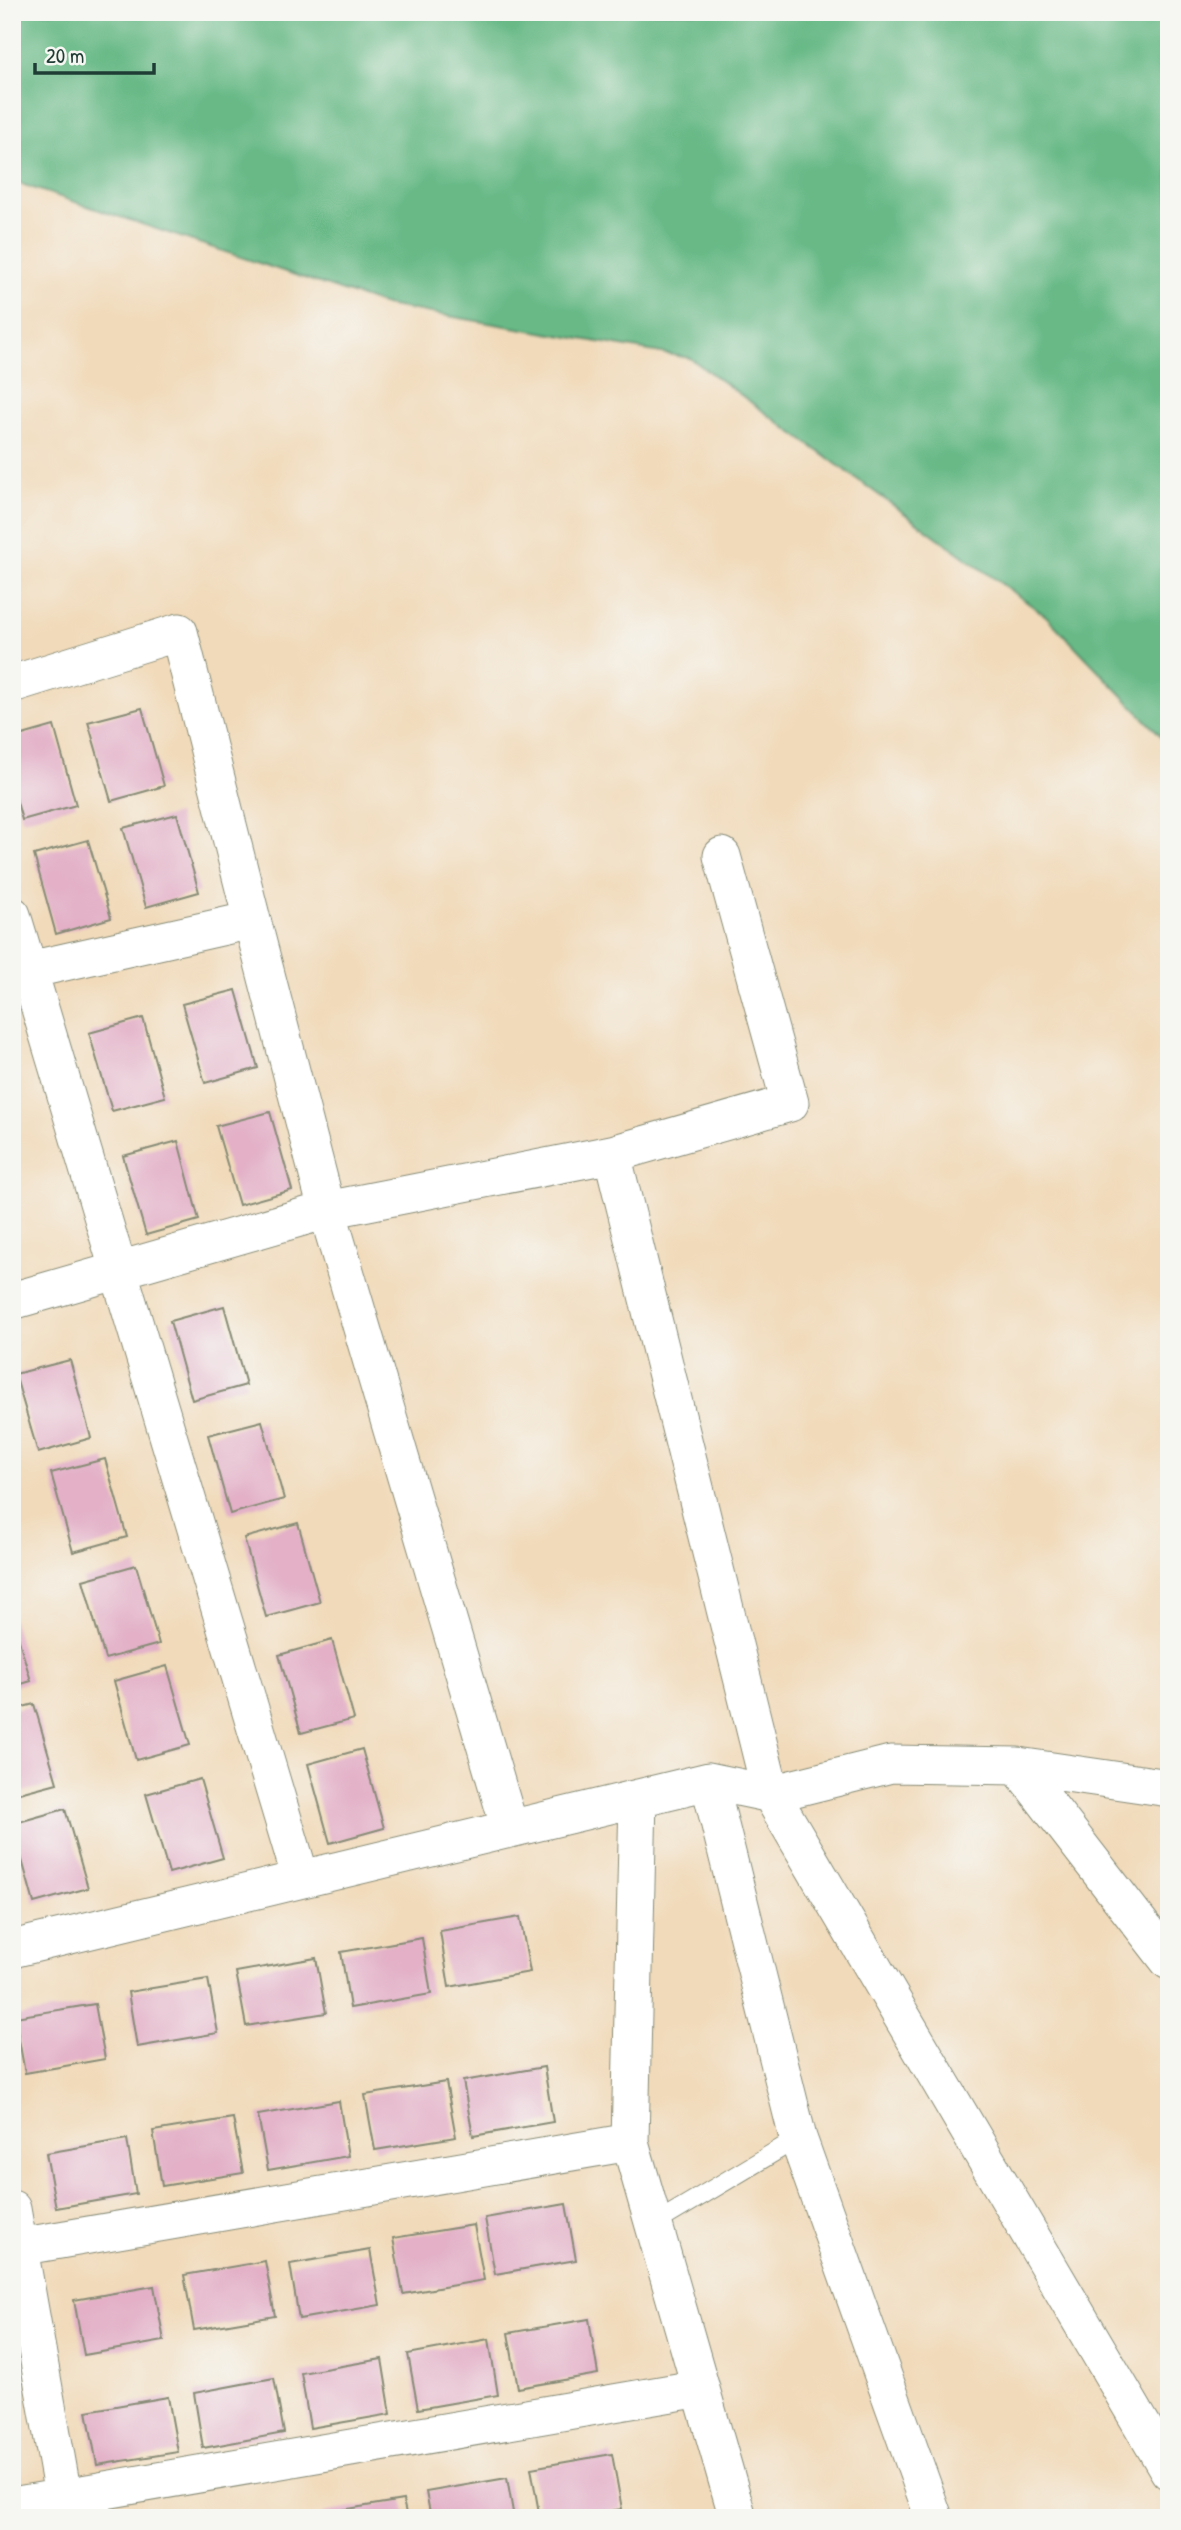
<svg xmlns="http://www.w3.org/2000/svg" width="1181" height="2530" font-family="'Patrick Hand',sans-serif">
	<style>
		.forest { fill: #68b986; stroke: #447b5d; stroke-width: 2 }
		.building { fill: #e3b0c7 }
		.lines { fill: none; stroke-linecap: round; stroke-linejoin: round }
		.service-casing { stroke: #888c77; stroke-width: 20 }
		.minor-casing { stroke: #888c77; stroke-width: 39 }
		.service { stroke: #fff; stroke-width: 18 }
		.minor { stroke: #fff; stroke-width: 37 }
	</style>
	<rect width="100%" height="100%" fill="#f6f6f2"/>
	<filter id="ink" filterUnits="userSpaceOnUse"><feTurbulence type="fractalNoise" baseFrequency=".0143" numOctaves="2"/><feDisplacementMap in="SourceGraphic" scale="14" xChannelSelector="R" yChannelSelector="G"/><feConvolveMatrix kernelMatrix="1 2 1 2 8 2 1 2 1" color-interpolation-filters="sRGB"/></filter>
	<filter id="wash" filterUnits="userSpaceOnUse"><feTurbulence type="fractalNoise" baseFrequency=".00686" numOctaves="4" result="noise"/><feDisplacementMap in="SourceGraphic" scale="28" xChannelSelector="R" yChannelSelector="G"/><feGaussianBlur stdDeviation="1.57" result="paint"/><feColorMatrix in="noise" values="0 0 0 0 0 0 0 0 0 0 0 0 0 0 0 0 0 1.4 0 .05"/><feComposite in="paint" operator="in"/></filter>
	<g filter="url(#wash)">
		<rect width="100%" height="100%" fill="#f1daba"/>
		<path class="forest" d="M12,12H1169V744L1046,616L690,358L385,305L12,181Z"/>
		<g id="blocks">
			<path class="building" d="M142,708L164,786L111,801L88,722Z
				M54,726L76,805L22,820L12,784V738Z
				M177,814L199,892L146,907L123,828Z
				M88,840L111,918L56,934L34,855Z
				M236,990L258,1068L205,1083L182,1004Z
				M143,1018L165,1097L112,1111L89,1033Z
				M270,1112L292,1190L239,1205L216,1126Z
				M178,1141L199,1220L146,1235L123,1156Z
				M224,1306L246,1385L192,1400L170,1321Z
				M70,1360L91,1438L38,1453L15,1374Z
				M262,1421L284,1499L230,1514L208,1435Z
				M105,1459L127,1537L73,1552L51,1473Z
				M298,1523L320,1602L266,1617L244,1538Z
				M136,1565L159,1644L105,1659L83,1580Z
				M12,1617L31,1681L12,1687Z
				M332,1640L354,1719L301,1733L279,1655Z
				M167,1666L190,1745L136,1760L114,1681Z
				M34,1704L57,1783L12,1795V1710Z
				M362,1749L384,1828L330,1843L308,1764Z
				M200,1779L223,1858L169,1873L146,1794Z
				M65,1809L88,1888L34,1903L12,1824Z
				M520,1917L530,1972L449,1987L440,1931Z
				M422,1938L431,1994L350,2008L341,1952Z
				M316,1958L326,2013L246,2026L236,1972Z
				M208,1979L218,2033L137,2047L128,1992Z
				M95,2004L105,2059L25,2073L15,2017Z
				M544,2067L553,2122L473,2136L463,2081Z
				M446,2082L456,2137L375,2150L365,2095Z
				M339,2101L348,2156L268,2170L258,2115Z
				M233,2118L243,2173L162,2186L153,2131Z
				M127,2139L136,2194L56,2208L46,2153Z
				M566,2204L576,2260L495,2274L485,2218Z
				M474,2225L484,2280L403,2294L393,2238Z
				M370,2250L380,2305L299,2319L290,2264Z
				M265,2261L275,2316L194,2330L184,2275Z
				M154,2286L164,2341L84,2355L74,2300Z
				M589,2319L598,2374L518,2388L508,2333Z
				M489,2339L498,2395L418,2409L408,2354Z
				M382,2359L391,2414L310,2428L301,2373Z
				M274,2378L284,2433L203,2448L194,2393Z
				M168,2397L178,2452L97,2465L87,2411Z
				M612,2454L622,2509L568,2518H540L531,2468Z
				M507,2478L514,2518H431L426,2492Z
				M403,2500L407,2518H324L323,2513Z"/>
		</g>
	</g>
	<g filter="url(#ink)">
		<use href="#blocks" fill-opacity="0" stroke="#888c77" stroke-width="2"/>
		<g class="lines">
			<g class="service-casing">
				<path id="service" d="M654,2224L798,2138"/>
			</g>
			<g class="minor-casing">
				<path id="minor" d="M12,684L179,632L252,920
					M12,915L301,1879
					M612,1154L771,1794L891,1764L1018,1766
					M12,1301L327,1210L252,920L29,970
					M709,1781L798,2138L934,2518
					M1169,1788L1018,1766L1169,1961
					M638,1798L630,2142L738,2518
					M510,1829L327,1210L612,1154L790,1103L722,856
					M12,1949L709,1781L771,1794L1169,2471
					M12,2209L67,2518
					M19,2247L630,2142
					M12,2506L701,2388"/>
			</g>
			<use href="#service" class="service"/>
			<use href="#minor" class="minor"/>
		</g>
	</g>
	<rect width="1181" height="2530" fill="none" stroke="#f6f6f2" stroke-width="42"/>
	<path d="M35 63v10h119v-10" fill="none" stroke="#1f3d34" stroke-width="3.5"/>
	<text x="46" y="63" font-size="21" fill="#1f3d34" stroke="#f6f6f2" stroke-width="5" paint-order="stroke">20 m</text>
</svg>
